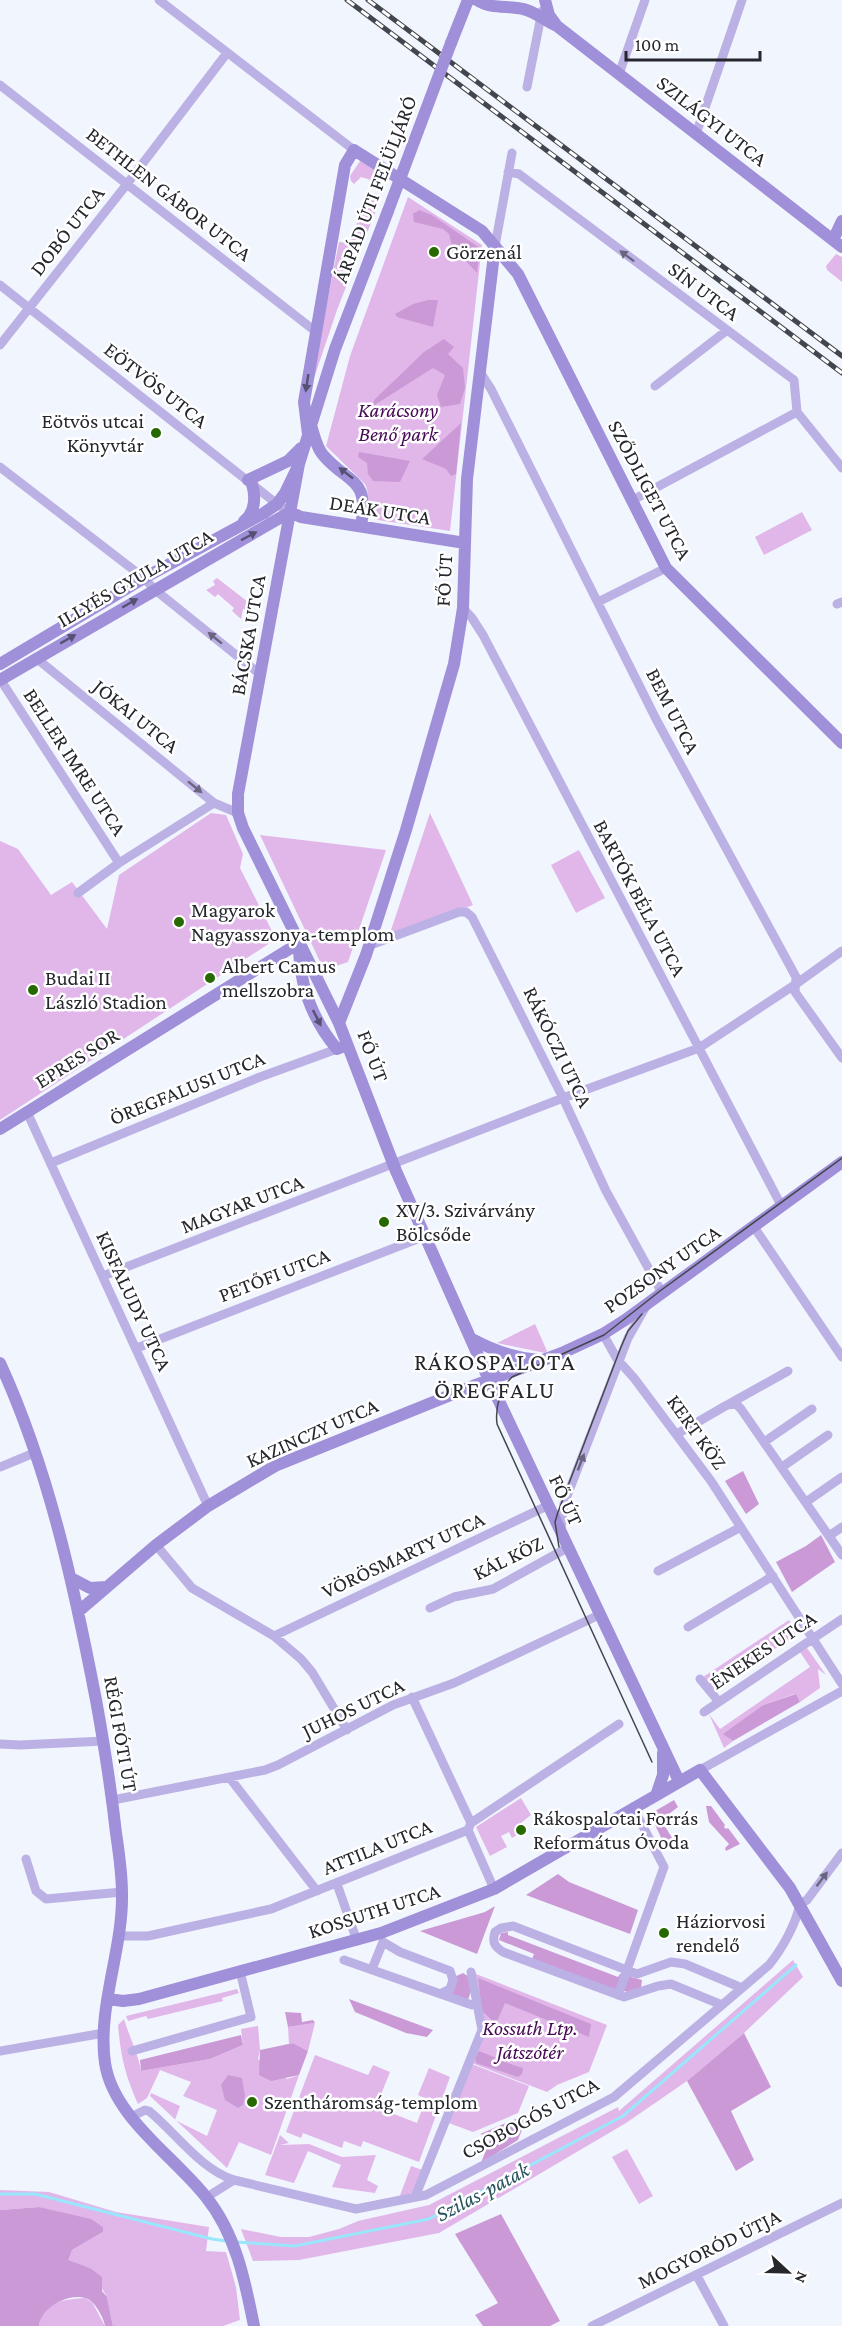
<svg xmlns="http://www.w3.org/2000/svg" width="842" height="2326" font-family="'Crimson Pro',serif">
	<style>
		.green { fill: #e1b7ea }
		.forest { fill: #cb9ad6 }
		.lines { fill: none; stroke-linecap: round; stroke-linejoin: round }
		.stream { stroke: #9ae6fa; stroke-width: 3 }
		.street { stroke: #bcb1e4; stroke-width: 9 }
		.secondary { stroke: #a08fd9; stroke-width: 12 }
		.tram { stroke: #44464d; stroke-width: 1.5 }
		.rail-casing { stroke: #44464d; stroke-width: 5 }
		.rail { stroke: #fff; stroke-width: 3; stroke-dasharray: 9; stroke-linecap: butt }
		.secondary-bridge { stroke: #a08fd9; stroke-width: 12 }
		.oneway { fill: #69657f }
		.oneway2 { fill: #565172 }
		.poi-dot { fill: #256900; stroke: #fff; stroke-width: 2 }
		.labels { text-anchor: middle; stroke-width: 5; stroke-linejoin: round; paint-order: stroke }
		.street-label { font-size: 21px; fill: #25272d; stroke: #fff }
		.poi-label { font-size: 21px; fill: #25272d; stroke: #fff; text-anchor: start }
		.park-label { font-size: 21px; font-style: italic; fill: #470954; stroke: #fff }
		.water-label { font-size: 22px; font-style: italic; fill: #27535e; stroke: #fff }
		.quarter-label { font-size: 24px; letter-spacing: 1.5px; fill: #25272d; stroke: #fff }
	</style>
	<rect width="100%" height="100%" fill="#f1f5fe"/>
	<path class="green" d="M360,161H364L385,174L381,183L361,177L354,184L351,181L350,176Z
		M372,193L382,195L337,310L309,393L339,242L350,243L366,198Z
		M408,197L482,245L450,531L378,520C365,512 371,496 365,484L326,446L350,356Z
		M836,254L842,257V282L827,270L826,266Z
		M802,512L812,530L764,555L755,537Z
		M217,578L252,605L251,610L243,609L241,619L232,611L234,608L218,594L215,597L206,590L215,585L213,581Z
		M211,813L226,815L243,854L240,868L276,939L0,1120V841L18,849L51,895L72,882L107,929L119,875Z
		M430,813L473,905L389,936Z
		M260,835L386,850L348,962L324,970Z
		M579,850L605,898L576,913L551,865Z
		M535,1324L547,1351L545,1353L497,1343Z
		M789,1620L798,1634L709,1691L700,1679Z
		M807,1648L826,1675L818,1669L820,1688L800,1702L795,1694L763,1705L724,1734L733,1741L724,1748L709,1714L720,1729L810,1667L800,1652Z
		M521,1798L531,1815L517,1826L520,1833L512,1838L509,1832L501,1836L507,1847L490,1856L476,1827Z
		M793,1960L803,1977L744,2033L687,2081L626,2123L439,2233L299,2260L253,2261L241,2229L281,2237H309L339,2229L358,2221L429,2205L618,2107L619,2111Z
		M471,1972L607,2025L589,2072L557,2085L547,2092L469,2062L482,2030Z
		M237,1989L239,1993L222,1998L223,2001L148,2019L146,2016L128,2021L126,2016Z
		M124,2019C129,2036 138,2053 141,2071L210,2059L243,2045L241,2029L258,2026L260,2050L258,2059L287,2079L299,2075L271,2155L239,2142L227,2168L150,2096L151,2093L180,2106L175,2120L207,2136L217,2110L183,2096L191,2082L160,2070L147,2098L138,2104C125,2074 121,2058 118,2025Z
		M315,2023L308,2051L293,2043L289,2044L288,2027Z
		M315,2055L368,2075L373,2065L390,2072L376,2107L417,2123L426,2099L418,2095L429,2068L450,2077L419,2162L363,2141L361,2147L344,2141L342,2148L303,2133L301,2138L286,2132Z
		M469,2063L529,2086L518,2113L473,2132L446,2122Z
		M280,2135L289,2143L280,2145L309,2144L342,2157L376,2155L367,2180L378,2186L375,2193L332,2187L341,2165L308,2151L294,2183L265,2175Z
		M627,2149L653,2196L639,2204L612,2157Z
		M411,2166L425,2171L416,2196L399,2198Z
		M0,2190L49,2192L116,2212L209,2227L206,2251L226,2252L236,2287L240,2320L223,2326H113L107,2297L90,2268L68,2261V2255L72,2250L103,2232L39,2207L0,2210Z
		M85,2298L92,2302L105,2326H39C40,2302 66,2299 85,2298Z"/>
	<path class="forest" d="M419,210L432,215L480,248L477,273L452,246L449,234L443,229L414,222L413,214Z
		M428,300H438L433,327L397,317L395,314L413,304Z
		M444,339L454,347L448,354L463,368L465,388L460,404L441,407L437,395L445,375L433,368L373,406L374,400L424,352Z
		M461,423L456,474L451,476L446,469L422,459Z
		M359,452L410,461L400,482L373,481L368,474L367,463L358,457Z
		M743,1471L759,1504L746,1514L725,1481Z
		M821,1535L835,1562L792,1592L776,1562L806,1546Z
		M796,1694L800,1702L733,1741L723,1734L763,1705Z
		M674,1800L678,1807L661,1820L674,1841L665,1846L650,1814Z
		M706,1806H711L725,1825L724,1827L726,1829L728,1828L740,1844L726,1851L725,1848L729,1844L709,1822Z
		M558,1874L569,1882L638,1910L630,1934L526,1895Z
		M495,1906L477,1954L420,1931L485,1912Z
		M508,1932V1935L618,1977L620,1974L642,1980L641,1988L628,1992L616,1989L614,1992L532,1959L534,1954L499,1940L501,1933Z
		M463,1973L471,1978V1991L468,2000L450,1994L454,1977Z
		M478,1978L591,2024L589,2037L505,2003L496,2024L482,2011Z
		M349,1999L433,2030L427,2037L406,2033L355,2012Z
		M285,2012L301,2013L302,2022L313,2020L315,2023L288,2027Z
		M744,2033L771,2087L731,2111L754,2160L736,2171L687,2081Z
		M241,2035L243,2045L210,2059L141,2071L140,2060Z
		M293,2043L308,2051L299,2075L271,2081L259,2075L260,2050Z
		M479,2051C495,2057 508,2064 523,2068L522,2074L518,2077L476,2063L475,2058Z
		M228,2075L242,2078L245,2096L243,2105L238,2108L225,2100L221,2085Z
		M525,2115L527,2117L518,2140L481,2163L491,2137L480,2134Z
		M39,2207L91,2219L103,2227V2232L72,2250L68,2260L90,2268L102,2277V2291L107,2297L113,2326H105C104,2319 97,2306 91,2301C76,2289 40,2306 39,2326H0V2210Z
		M501,2214L560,2321L550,2326H483L475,2315L498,2303L455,2234Z"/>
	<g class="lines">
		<path class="stream" d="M0,2194H35L212,2239L226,2241
			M236,2242L295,2246L429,2219L623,2116L796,1965"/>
		<path class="street" d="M159,0L354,150
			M619,74L645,0
			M0,85L315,331
			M527,87L542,11
			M696,134L742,0
			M508,172L519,174L794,380L797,412L842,468
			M495,246L512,153
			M0,285L277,504L290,512
			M0,345L127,184L227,53
			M480,372L491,389L657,721L796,977L795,992L842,1058
			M655,386L726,331
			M0,467L144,578L154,589L261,675
			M631,501L797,412
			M598,602L666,568
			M837,604L842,602
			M463,608L472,618L483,635L782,1207
			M36,658L214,803
			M0,679L119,863
			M78,893L119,863L214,803L238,813
			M368,946L459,912H466L472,917L563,1098L606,1191L662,1293
			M27,1112L208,1506
			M51,1163L260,1077L337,1049
			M754,1227L842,1357
			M103,1276L563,1098L699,1048L796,984L842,951
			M603,1334L617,1359L634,1378L711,1481L842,1684
			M137,1348L425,1236
			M729,1404L788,1371
			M677,1434L727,1405L736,1404L741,1409L842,1555
			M764,1442L812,1409
			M0,1467L34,1453
			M782,1467L828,1435
			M806,1502L842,1477
			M561,1529L564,1504L628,1338L645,1308
			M829,1536L842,1527
			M156,1545L192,1588L274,1636L301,1659L312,1672L347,1730
			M658,1571L741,1527
			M430,1608L454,1597L493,1589L567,1548
			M688,1627L773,1576
			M274,1636L547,1506
			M700,1679L719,1702
			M412,1697L471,1823
			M704,1712L842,1619
			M0,1744L20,1745L104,1741
			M700,1770L842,1691
			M229,1777L317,1891
			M113,1800L265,1770L278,1765L393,1705L454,1683L599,1615
			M468,1830L494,1889
			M26,1859L36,1891L46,1899L122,1892
			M337,1884L357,1941
			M119,1936H148L271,1909L468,1830L471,1823L619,1724
			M344,1960L472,2005
			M372,1969L383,1942L400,1952L450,1971L453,1980L450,1989L440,1994
			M618,1995L664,1867L633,1807
			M722,2005L671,1984L658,1986L624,1997L503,1952C494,1946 492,1942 495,1932L501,1928L513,1926L637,1974L671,1962L685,1964L742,1988
			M0,2051L104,2033
			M132,2051L251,2017L240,1971
			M131,2117L145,2110L149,2111C176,2133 200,2169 234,2180L356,2209L426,2195L614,2097L769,1965C782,1949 796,1924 800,1904L807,1900L842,1853
			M207,2197L234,2180
			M415,2197L482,2030L471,1972
			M697,2276L724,2326
			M592,2326L842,2203"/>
		<path class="secondary" d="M477,0C492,10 507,5 523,9C534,11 546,21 557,26L842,247
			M545,0L549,15L557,26
			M451,43L468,0
			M833,240L842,221
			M311,425C314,435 317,449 324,456C348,484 370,477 361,526
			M308,434L304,402L345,165L354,150L482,231L518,274L666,568L842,743
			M299,464L238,794V813L243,828L339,1023L396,1171L489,1380L679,1781
			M248,480L288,461L301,448
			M290,512L301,517L465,543
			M244,521C255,513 256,497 252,484
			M0,664L144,578L264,513L277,504L285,493L299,464L335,349L388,211
			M0,680L290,512
			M299,944C299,984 311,1018 337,1049L347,1045
			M339,1023L366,955L406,830L454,664L463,608L467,479L495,246
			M0,1129L299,943
			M472,1339C494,1351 514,1358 539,1360
			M0,1363C49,1470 74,1586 96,1700C104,1744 111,1788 116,1833C119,1853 122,1874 122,1894C123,1950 97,2008 105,2063C113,2117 174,2156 206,2197C236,2234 245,2281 254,2326
			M71,1578L90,1588L106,1587
			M79,1611L156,1545L208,1506L275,1466L473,1386L562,1353L603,1334L625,1320L842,1162
			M657,1793L663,1775V1753
			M108,1999L123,2001L139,1999L381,1933L494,1889L700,1770L790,1888L842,1981"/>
		<path class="tram" d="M559,1547L555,1522L558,1512L621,1347L628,1331L642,1314
			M652,1762L497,1424C495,1407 500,1389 512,1377L604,1335L660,1291L842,1158"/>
		<g class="rail-casing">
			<path id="rail" d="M347,0L842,373
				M368,0L842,356"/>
		</g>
		<use href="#rail" class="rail"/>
		<path class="secondary-bridge" d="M388,211L451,43"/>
	</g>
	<defs><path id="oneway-solid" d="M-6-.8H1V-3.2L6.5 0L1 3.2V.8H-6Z" transform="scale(1.5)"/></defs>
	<g class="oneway">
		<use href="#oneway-solid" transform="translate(627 256) rotate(-143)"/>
		<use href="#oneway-solid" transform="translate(215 638) rotate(-141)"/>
		<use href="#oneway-solid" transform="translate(195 787) rotate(39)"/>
		<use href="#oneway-solid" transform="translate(581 1462) rotate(-69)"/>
		<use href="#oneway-solid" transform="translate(822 1879) rotate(-53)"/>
	</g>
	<g class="oneway2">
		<use href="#oneway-solid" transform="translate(307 383) rotate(99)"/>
		<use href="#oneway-solid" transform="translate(346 473) rotate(-142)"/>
		<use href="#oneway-solid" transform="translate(249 536) rotate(-28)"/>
		<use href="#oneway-solid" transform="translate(130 603) rotate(-30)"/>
		<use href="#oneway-solid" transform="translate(68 639) rotate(-30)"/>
		<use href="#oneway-solid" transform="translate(317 1018) rotate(63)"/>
	</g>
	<g class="poi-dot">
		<circle cx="434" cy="252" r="6"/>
		<circle cx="156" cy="433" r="6"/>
		<circle cx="179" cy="922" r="6"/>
		<circle cx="210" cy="978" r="6"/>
		<circle cx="33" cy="990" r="6"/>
		<circle cx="384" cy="1222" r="6"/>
		<circle cx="521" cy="1830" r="6"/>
		<circle cx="664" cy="1933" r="6"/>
		<circle cx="252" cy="2102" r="6"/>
	</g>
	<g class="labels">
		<g class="street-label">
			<text transform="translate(712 121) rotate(38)" y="7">SZILÁGYI UTCA</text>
			<text transform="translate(375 189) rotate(-69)" y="7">ÁRPÁD ÚTI FELÜLJÁRÓ</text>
			<text transform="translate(169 194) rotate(38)" y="7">BETHLEN GÁBOR UTCA</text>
			<text transform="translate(67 231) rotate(-52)" y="7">DOBÓ UTCA</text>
			<text transform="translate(704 291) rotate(37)" y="7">SÍN UTCA</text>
			<text transform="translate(156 385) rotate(38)" y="7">EÖTVÖS UTCA</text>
			<text transform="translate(650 490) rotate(62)" y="7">SZŐDLIGET UTCA</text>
			<text transform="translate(380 510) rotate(9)" y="7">DEÁK UTCA</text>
			<text transform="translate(135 578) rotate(-30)" y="7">ILLYÉS GYULA UTCA</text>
			<text transform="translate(444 580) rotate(-87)" y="7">FŐ ÚT</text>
			<text transform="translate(248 635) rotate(-80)" y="7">BÁCSKA UTCA</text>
			<text transform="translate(673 711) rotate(63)" y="7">BEM UTCA</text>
			<text transform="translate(136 716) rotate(39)" y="7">JÓKAI UTCA</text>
			<text transform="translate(75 762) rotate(57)" y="7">BELLER IMRE UTCA</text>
			<text transform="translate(640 898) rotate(62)" y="7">BARTÓK BÉLA UTCA</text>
			<text transform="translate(558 1047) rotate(64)" y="7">RÁKÓCZI UTCA</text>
			<text transform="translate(373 1056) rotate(69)" y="7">FŐ ÚT</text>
			<text transform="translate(77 1058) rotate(-32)" y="7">EPRES SOR</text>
			<text transform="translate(187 1088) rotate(-22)" y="7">ÖREGFALUSI UTCA</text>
			<text transform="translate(242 1204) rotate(-21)" y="7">MAGYAR UTCA</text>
			<text transform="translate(662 1269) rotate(-35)" y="7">POZSONY UTCA</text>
			<text transform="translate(274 1275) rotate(-21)" y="7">PETŐFI UTCA</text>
			<text transform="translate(134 1301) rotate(65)" y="7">KISFALUDY UTCA</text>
			<text transform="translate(697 1432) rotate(54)" y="7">KERT KÖZ</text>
			<text transform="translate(312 1433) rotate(-24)" y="7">KAZINCZY UTCA</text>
			<text transform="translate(566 1500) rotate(65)" y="7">FŐ ÚT</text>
			<text transform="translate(403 1555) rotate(-25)" y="7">VÖRÖSMARTY UTCA</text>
			<text transform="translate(508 1558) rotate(-26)" y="7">KÁL KÖZ</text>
			<text transform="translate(763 1650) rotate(-34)" y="7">ÉNEKES UTCA</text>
			<text transform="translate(353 1708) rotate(-26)" y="7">JUHOS UTCA</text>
			<text transform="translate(121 1734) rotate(80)" y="7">RÉGI FÓTI ÚT</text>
			<text transform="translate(377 1847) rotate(-22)" y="7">ATTILA UTCA</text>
			<text transform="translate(374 1911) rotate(-18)" y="7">KOSSUTH UTCA</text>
			<text transform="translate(530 2118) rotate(-28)" y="7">CSOBOGÓS UTCA</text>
			<text transform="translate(709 2249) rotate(-26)" y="7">MOGYORÓD ÚTJA</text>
		</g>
		<g class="poi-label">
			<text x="446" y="259">Görzenál</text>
			<text x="144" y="428" text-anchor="end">Eötvös utcai<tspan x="144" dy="24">Könyvtár</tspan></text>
			<text x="191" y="917">Magyarok<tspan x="191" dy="24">Nagyasszonya-templom</tspan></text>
			<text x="222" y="973">Albert Camus<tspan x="222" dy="24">mellszobra</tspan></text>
			<text x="45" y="985">Budai II<tspan x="45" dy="24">László Stadion</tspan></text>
			<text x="396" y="1217">XV/3. Szivárvány<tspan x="396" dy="24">Bölcsőde</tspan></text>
			<text x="533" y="1825">Rákospalotai Forrás<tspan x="533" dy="24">Református Óvoda</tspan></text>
			<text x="676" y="1928">Háziorvosi<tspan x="676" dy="24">rendelő</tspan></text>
			<text x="264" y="2109">Szentháromság-templom</text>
		</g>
		<g class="park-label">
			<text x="398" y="417">Karácsony<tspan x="398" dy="24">Benő park</tspan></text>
			<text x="530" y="2035">Kossuth Ltp.<tspan x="530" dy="24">Játszótér</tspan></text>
		</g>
		<g class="water-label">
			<text transform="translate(482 2191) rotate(-28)" y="8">Szilas-patak</text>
		</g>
		<g class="quarter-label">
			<text x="495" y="1370">RÁKOSPALOTA<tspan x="495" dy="28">ÖREGFALU</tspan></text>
		</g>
	</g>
	<g transform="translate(788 2272) rotate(112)" stroke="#ffffff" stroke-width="4.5" paint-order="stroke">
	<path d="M0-4.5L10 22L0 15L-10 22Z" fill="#25272d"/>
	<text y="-9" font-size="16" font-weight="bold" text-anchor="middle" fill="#25272d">N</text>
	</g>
	<path d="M626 51v9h134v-9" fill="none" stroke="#25272d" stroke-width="3"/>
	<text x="635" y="51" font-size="18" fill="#25272d" stroke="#ffffff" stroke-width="4.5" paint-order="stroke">100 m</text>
</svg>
